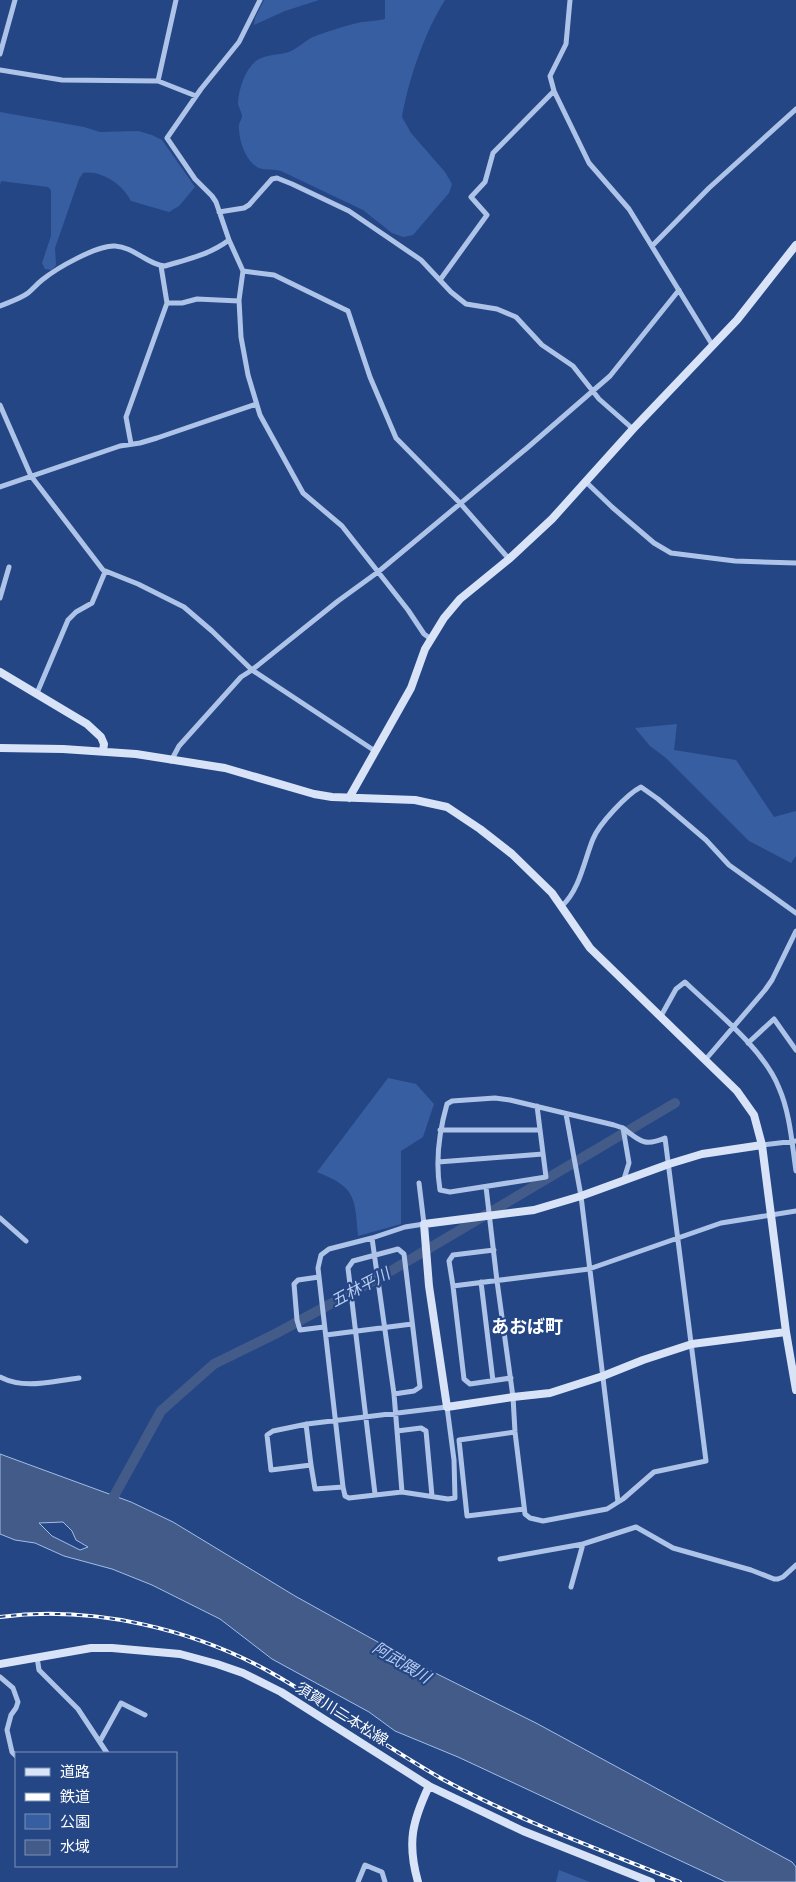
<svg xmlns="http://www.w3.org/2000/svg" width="796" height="1882" font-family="Overpass,'Noto Sans JP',sans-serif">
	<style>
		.green { fill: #385ea2 }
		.water { fill: #435b89; stroke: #a2bde9; fill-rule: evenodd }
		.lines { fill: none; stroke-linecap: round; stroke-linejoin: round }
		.river { stroke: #435b89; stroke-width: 10 }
		.street { stroke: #aec3e8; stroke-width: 5 }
		.secondary { stroke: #d8e3f7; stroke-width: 8 }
		.rail-casing { stroke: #fff; stroke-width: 4 }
		.rail { stroke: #244685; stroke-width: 2; stroke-dasharray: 5.5; stroke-linecap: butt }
		.labels { text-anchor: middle; stroke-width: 4.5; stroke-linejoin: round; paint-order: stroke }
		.street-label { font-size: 15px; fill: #fff; stroke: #244685 }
		.water-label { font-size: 16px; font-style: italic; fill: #b9cdf0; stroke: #244685 }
		.quarter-label { font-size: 18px; font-weight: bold; fill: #fff; stroke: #244685 }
	</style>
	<rect width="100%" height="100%" fill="#244685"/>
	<path class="green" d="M264,0H319L285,11L254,25L255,18Z
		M385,0H445C425,31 408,81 402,117L411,133L445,172L452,184L449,193L413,235L403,237L392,233L363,210L281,171C274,169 268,170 262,169C247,165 239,142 239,128C238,124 241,121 242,117C242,112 238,107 238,102C239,88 246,66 259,59C269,54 279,55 289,52C299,48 307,38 318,35C329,31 351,24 362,22C370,21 376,21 385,19Z
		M0,112L84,127L100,132L138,131L152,135L162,140L195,187L179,206L169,212L131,201C123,185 102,170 83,173L79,179L55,248L56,265L52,270L45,269L42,263L51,236V190L48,187L1,181L0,186Z
		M677,724L674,750L736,760L774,817L796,811V856L791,863L749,841L666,758L650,746L635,728Z
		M388,1078L416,1084L434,1104L423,1137L401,1151V1224L358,1236C355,1196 355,1187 317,1172Z
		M559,1870L590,1882H556Z"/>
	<path class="water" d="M0,1454L131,1502L173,1522L295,1596L421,1666L536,1723L792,1862L796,1867V1882H726L458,1757L395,1731L369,1712L272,1659L220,1619L152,1585L112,1569L64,1556L35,1543L15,1540L0,1534ZM63,1522L72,1531L76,1540L88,1547L80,1550L52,1536L39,1523Z"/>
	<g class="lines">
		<path class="river" d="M106,1507L113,1498L161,1411L214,1364L277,1333L389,1272L675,1103"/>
		<path class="street" d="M260,0L239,42L201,89L167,138L195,179L212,196L216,202L229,240L243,271L239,300L241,337L248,375L260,415L303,493L342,526L408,610L424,634L431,639
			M570,0L566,44L550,76L554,91L589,163L629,209L713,346
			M0,54L15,0
			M0,70L62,80L158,81L196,96
			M158,81L176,0
			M219,212L244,208L249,205L272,179L277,178L292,184L349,211L421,260L451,292L466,304L497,309L516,317L542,345L573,366L599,399L633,429
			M652,246L709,188L796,109
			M161,266L167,303
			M243,271L274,275L348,311L370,377L396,438L460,503L509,559
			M440,280L487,215L471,197L485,182L493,153L554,91
			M0,306C9,302 20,299 28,293C33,289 37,284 42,280C57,268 97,245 115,246C134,247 148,265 165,266C188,259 209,255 229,240
			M0,405L31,476L103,570L138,584L184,607L212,631L252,670L375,751
			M131,444L126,417L167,303H182L197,299L239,301
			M585,481L612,507L654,543L671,553L735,561L796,563
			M0,487L120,446L140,443L157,438L256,404
			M0,598L9,567
			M37,693L68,620L76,612L92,603L105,572
			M171,761L179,746L241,677L252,670L338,601L378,572L527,448L610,376L679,290
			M562,906C580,889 584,861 593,839C599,824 627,794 641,787L658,799L706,840L729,865L796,913
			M661,1016L676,989L685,982C715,1011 764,1049 779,1088C790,1113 792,1144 796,1171
			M748,1043L774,1019L796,1050
			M706,1059L765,990L772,980L796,931
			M537,1106L546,1177L450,1192L440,1190C435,1160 439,1132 447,1104L452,1101L495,1098L510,1100L614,1125L623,1128L629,1163L624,1179
			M566,1114L581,1196L618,1502
			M440,1130H540
			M762,1145L796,1141
			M438,1162L543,1154
			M486,1187L497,1281L513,1397L515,1432L525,1514L530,1518L543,1521L607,1509L623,1499L654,1472L706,1461L665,1138C644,1147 640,1141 623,1128
			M0,1218L26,1241
			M372,1238L394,1394L402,1492
			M494,1250L453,1255L449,1261L453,1286L464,1379L470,1384L511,1378
			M319,1277L298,1280L294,1284L297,1320L300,1330L324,1327
			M481,1282L493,1381
			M453,1286L589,1269L721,1223L796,1211
			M326,1335L412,1324
			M0,1377C25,1390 52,1381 79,1378
			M306,1424L311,1465
			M397,1431L421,1428L426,1431L432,1496
			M515,1432L459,1440L467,1516L524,1509
			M343,1487L315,1489L311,1465L271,1470L267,1435L273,1431L307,1424L447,1407L454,1460L455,1498L448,1499L402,1492L349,1498L345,1496L343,1487L318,1268L321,1255L329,1249L372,1238L405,1227L424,1224L419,1183
			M375,1494L348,1268L353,1261L398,1249L404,1254L420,1387L414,1391L394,1394
			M500,1559L583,1544L636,1527L673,1548L751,1570L774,1579H778L783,1577L796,1565
			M571,1587L583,1544
			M37,1657L39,1670L78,1709L107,1753
			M0,1677L13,1688L18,1702L16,1708L11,1715L7,1730L12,1752L16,1756
			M100,1741L121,1703L145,1715
			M358,1882L365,1865L382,1872L385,1882"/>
		<path class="secondary" d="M0,672L87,724L101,737L104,744L103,751
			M0,748L63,749L136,754L225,768L314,794L332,797L415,800L447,807L480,829L512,854L552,893L590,948L737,1091L754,1115L762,1145L786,1332L796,1390
			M349,798L411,688L425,649L444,618L460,599L509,559L552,519L633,429L737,320L796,245
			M762,1145L702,1154L669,1164L581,1196L534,1210L424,1224L429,1286L447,1407L513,1397L550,1393L603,1376L643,1360L692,1344L786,1332
			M0,1664L91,1648H112L180,1654L217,1664L243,1673L281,1692L429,1786L523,1831L651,1882
			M418,1882C407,1843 412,1822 429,1786"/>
		<g class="rail-casing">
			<path id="rail" d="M0,1617C93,1605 196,1629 277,1676C334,1709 387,1748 444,1780C520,1821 601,1850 680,1882"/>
		</g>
		<use href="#rail" class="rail"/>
	</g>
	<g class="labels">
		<g class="street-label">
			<text transform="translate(342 1714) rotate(32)" y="5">須賀川二本松線</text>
		</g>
		<g class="water-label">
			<text transform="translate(360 1287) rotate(-28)" y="6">五林平川</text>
			<text transform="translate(402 1662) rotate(31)" y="6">阿武隈川</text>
		</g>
		<g class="quarter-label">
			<text x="527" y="1333">あおば町</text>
		</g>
	</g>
	<rect x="15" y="1752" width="162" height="115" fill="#244685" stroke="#7c90b6"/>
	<rect x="25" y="1768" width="25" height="8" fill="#d8e3f7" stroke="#7c90b6"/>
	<text x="60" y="1777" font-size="15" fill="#ffffff">道路</text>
	<rect x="25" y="1793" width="25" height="8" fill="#ffffff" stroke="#7c90b6"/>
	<text x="60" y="1802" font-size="15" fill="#ffffff">鉄道</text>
	<rect x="25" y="1814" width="25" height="15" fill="#385ea2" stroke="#7c90b6"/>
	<text x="60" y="1827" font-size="15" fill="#ffffff">公園</text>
	<rect x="25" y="1840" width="25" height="15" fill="#435b89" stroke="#7c90b6"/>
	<text x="60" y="1852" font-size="15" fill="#ffffff">水域</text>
</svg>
